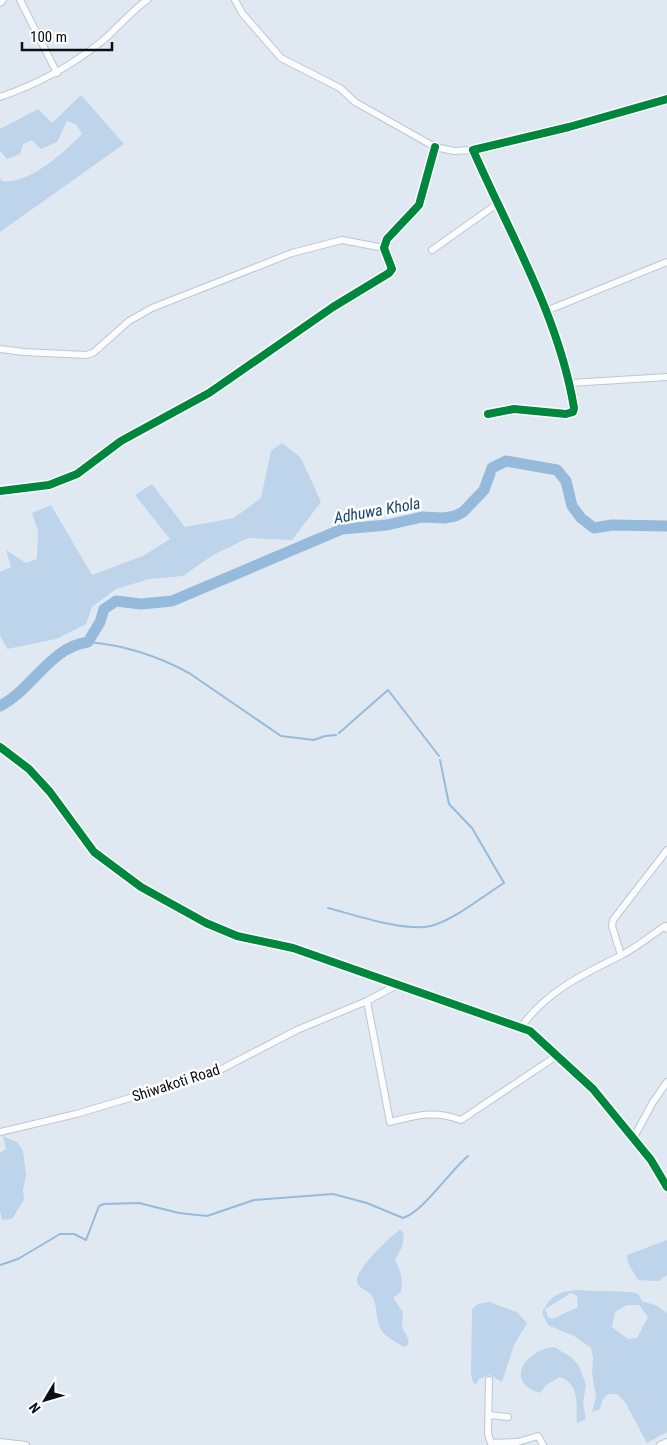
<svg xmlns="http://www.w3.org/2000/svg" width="667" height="1445" font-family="'Roboto Condensed',sans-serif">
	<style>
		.green { fill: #bdd4eb; fill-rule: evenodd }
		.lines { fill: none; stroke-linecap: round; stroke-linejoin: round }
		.stream { stroke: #96badc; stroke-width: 2 }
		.river { stroke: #96badc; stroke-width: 11 }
		.minor-casing { stroke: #bfc6cd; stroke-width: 8 }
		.minor { stroke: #fafcfd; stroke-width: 6 }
		.cycleway-casing { stroke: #fff; stroke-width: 11 }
		.cycleway { stroke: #00873e; stroke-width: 8 }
		.labels { text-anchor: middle; stroke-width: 5; stroke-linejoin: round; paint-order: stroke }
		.street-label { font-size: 15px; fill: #090f14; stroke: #fff }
		.water-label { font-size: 16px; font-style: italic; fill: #124772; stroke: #fff }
	</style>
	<rect width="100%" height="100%" fill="#e0e9f2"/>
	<path class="green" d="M81,95L124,144L0,232V178L2,181C27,186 66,151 82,134L77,125L67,121L57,142L41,149L32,140L23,144L20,154L7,159L0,151V129L38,109L52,123Z
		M282,443L301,458L321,502L292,540L248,538L213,555L183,576L149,579L116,589L92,607L86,624L56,639L7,649L0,635V572L11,567L6,550L26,563L37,559L38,531L32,513L51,505L92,575L143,556L170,539L135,495L152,484L185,527L234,518L261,498L271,451Z
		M3,1136L18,1143L23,1151L26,1175L23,1190L24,1200L12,1219L2,1220L0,1211V1153L6,1149Z
		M400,1230L404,1233L402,1247L395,1260C401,1271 403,1279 401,1292L393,1298L403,1312L402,1327L409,1341L407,1346L403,1347C396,1342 385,1336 381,1330C375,1320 378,1305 372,1296C368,1289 356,1289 357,1279C358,1268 391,1235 400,1230Z
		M667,1240V1275L659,1281L638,1280L628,1263L627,1255Z
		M579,1290C591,1292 633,1290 638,1294C640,1296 641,1299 642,1301L655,1305L667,1313V1432L647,1443L625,1402L617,1394H608L603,1399L600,1409L592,1412L596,1397L592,1373L593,1358L591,1348L574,1336L548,1325L542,1313C550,1295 560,1291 579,1290ZM571,1293L577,1296L578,1307L552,1319L548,1317L545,1309ZM627,1305H639L648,1317L637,1338L628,1339L612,1327L615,1312Z
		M489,1302L517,1312L527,1323L514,1345L502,1382L489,1375L479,1379L476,1384L473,1383L471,1373L472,1309L478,1304Z
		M554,1347L571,1357L579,1366L586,1385L583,1403L586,1419L577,1423C576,1404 580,1384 560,1377L546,1385L540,1393C503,1382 526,1350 554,1347Z"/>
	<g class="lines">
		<path class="stream" d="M88,642C123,645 158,656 189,673L281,736L314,740L325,736L336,735
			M339,733L388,690L439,756
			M328,908C355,915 404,932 431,926C454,920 483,896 504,883L472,828L449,804L440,760
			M0,1265L18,1259L60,1234H74L86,1240L99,1206L104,1204L139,1203L179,1213L207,1216L254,1200L333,1194L367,1203L403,1218C423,1212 449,1172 468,1156"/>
		<path class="river" d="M0,706C32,690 50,647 88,642L100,622L104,609L116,601L141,604L172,601L342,529L387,525L422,517L444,518L455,516L463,512L484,490L492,468L506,461L557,470L566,481L572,506L581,518L594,528L612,525L667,526"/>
		<g class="minor-casing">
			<path id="minor" d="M20,0L57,73
				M235,0L242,13L281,58L340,88L355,102L435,147L454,151L473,150
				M0,3L3,0
				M0,97C38,84 70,67 101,42C117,29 130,12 147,0
				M432,250L497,204
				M546,311L667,262
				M0,349L24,352L86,355L93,353L129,321L152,308L292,253L342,240L384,248
				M570,383L667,377
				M488,414L514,409L566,414L573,412L574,408C559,317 510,234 473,150L569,127L667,99
				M0,491L49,485L77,474L121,441L209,393L333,307L389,273L392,269L384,248L387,239L419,205L435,147
				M0,747L29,769L50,792L94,852L141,887L206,923L237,936L293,948L530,1031L593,1089L651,1160L667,1187
				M621,955L612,926L613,920L667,850
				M367,1001L390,1122C418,1115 434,1110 461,1120L558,1055
				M522,1026C546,992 583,974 620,956C636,948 650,936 665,926L667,929
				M0,1132L76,1114L214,1073L297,1030L367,1001L397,985
				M634,1137L653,1102L667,1082
				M489,1380L488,1434L491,1443L518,1442L538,1436L543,1445
				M489,1415L508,1417
				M0,1442L26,1445
				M660,1445L667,1442"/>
		</g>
		<use href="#minor" class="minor"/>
		<g class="cycleway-casing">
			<path id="cycleway" d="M488,414L514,409L566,414L573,412L574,408C559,317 510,234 473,150L569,127L667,99
				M0,491L49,485L77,474L121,441L209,393L333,307L389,273L392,269L384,248L387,239L419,205L435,147
				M0,747L29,769L50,792L94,852L141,887L206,923L237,936L293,948L530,1031L593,1089L651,1160L667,1187"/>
		</g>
		<use href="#cycleway" class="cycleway"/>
	</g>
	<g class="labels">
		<g class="street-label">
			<text transform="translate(176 1083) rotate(-18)" y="5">Shiwakoti Road</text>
		</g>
		<g class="water-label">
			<text transform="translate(377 510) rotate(-10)" y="6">Adhuwa Khola</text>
		</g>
	</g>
	<g transform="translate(45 1400) rotate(232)" stroke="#ffffff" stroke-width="4" paint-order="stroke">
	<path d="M0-4L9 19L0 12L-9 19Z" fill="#090f14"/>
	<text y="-8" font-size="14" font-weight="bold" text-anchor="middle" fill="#090f14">N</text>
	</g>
	<path d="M22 42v8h90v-8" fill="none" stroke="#090f14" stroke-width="2.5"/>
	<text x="30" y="42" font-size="15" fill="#090f14" stroke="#ffffff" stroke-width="4" paint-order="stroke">100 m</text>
</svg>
